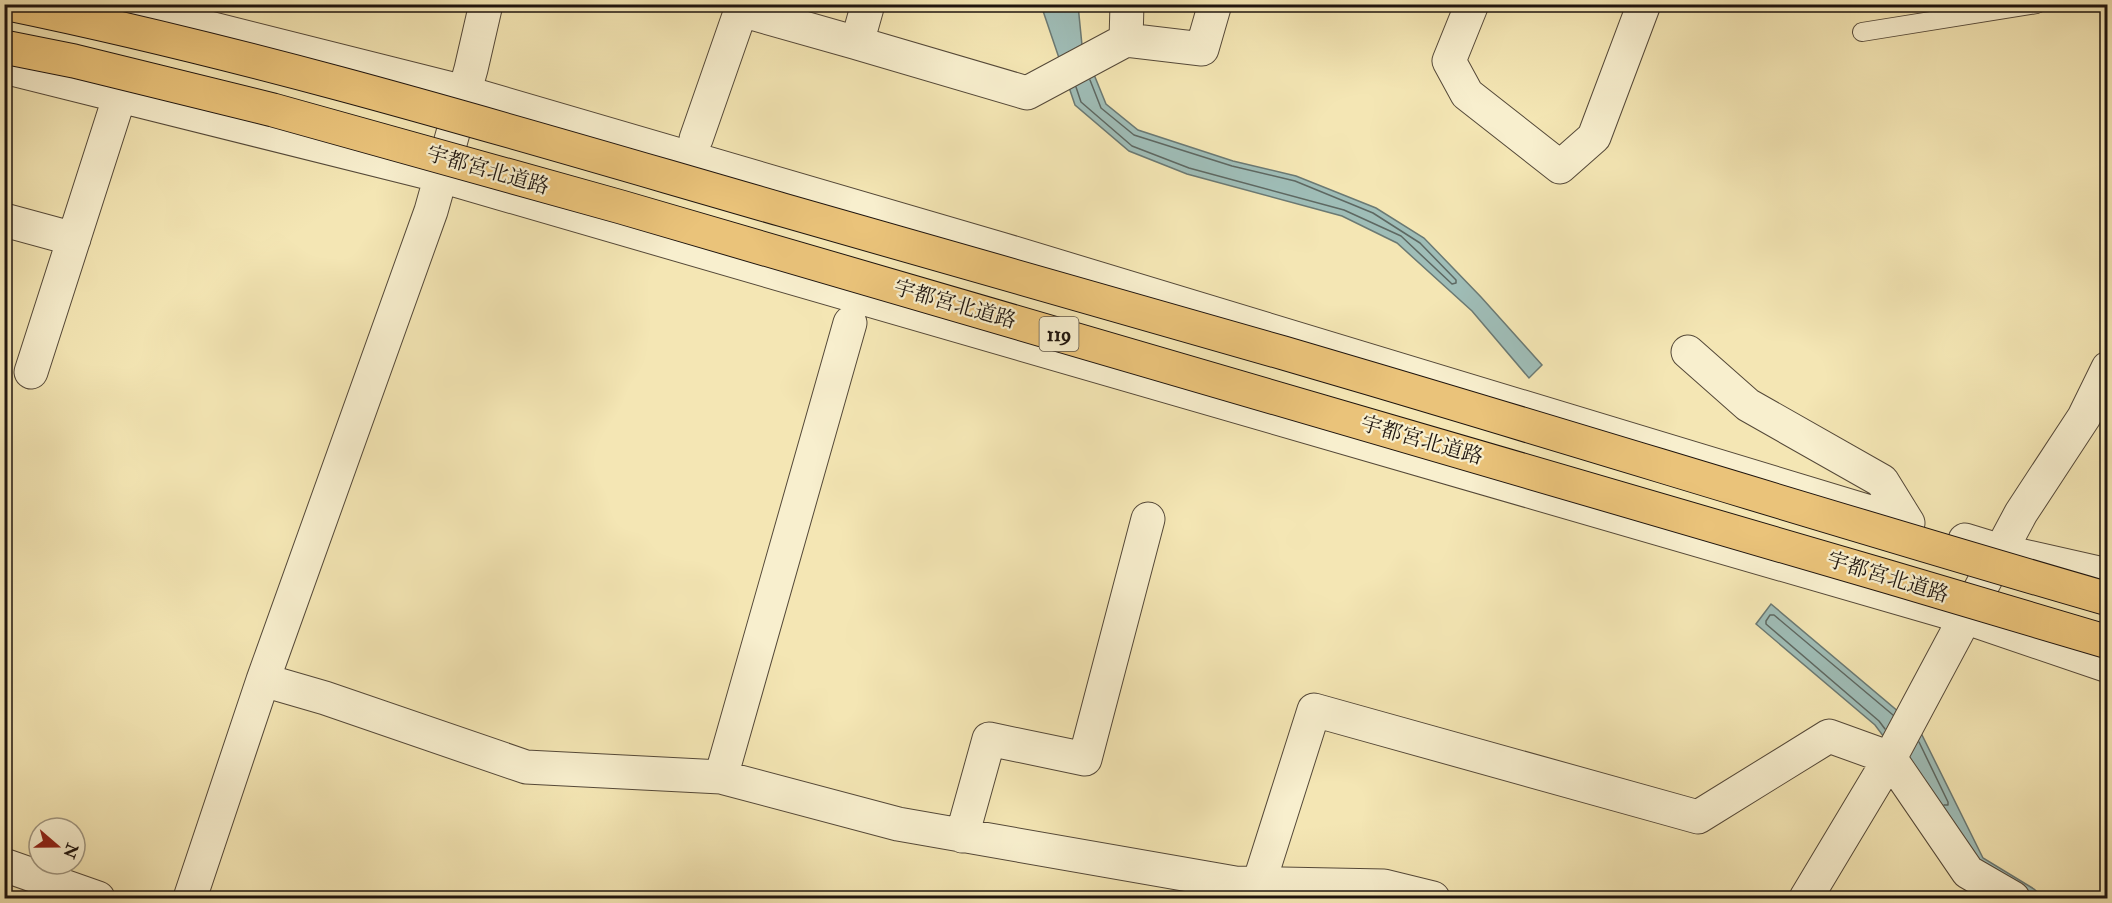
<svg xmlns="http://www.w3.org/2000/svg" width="2112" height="903" font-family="'IM FELL Double Pica','Noto Serif JP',serif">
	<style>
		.water { fill: #9fbdb7; stroke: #6b7973; stroke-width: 1.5 }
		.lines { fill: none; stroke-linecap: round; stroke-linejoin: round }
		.shore { stroke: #5e6862; stroke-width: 1.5 }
		.service-casing { stroke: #544838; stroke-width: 20 }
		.minor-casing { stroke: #544838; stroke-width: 35 }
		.service { stroke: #f8efce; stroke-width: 18 }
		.minor { stroke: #f8efce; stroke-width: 33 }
		.trunk-bridge-casing { stroke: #1e140e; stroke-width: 35; stroke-linecap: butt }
		.trunk-bridge { stroke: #eac37a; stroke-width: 33 }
		.labels { text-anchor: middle; stroke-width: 4.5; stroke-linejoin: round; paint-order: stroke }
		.shield { fill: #f8efce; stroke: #5f5648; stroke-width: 1.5 }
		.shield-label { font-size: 20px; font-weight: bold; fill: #1e140e }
		.street-label { font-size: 21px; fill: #1e140e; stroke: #f8efce }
	</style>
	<rect width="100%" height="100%" fill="#f4e6b4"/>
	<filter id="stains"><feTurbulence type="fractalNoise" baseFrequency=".00333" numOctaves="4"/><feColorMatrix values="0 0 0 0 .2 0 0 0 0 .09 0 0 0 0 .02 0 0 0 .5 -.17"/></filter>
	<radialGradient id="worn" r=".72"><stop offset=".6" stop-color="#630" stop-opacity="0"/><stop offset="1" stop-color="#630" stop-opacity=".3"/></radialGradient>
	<path class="water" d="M1041,5H1078L1082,45L1106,104L1138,130L1233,161L1296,176L1376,208L1424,238L1481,297L1542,365L1529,378L1472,311L1397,243L1342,216L1187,174L1129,151L1075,105Z
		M1771,604L1919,729L1983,858L2034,889L2044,898H2034L1981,867L1875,725L1756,624Z"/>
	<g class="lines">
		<path class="shore" d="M1076,87L1081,102L1132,146L1189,168L1344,210L1401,236L1452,284L1456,283V280L1420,243L1373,213L1295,181L1232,166L1134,135L1101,108L1090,80
			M1885,729L1879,721L1766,624V621L1770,615H1774L1893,715
			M1919,742L1948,802V805H1944"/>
		<g class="service-casing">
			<path id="service" d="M1862,32L2037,4"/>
		</g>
		<g class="minor-casing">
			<path id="minor" d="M114,4L464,92L1001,249L1893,519
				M868,4L857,43L1027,93L1126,40L1202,49L1215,4
				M1472,4L1449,61L1467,94L1560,167L1594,137L1644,4
				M1126,40L1127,4
				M4,67L441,176L1964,617L2108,666
				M696,139L741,10L857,43
				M4,220L74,239
				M1688,352L1748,405L1882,481L1908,523
				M31,372L120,95
				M1965,540L2001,551L2108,575
				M263,680L431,211L471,69L486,4
				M721,777L850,323
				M962,836L989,739L1085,759L1148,519
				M4,865L98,898
				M1259,883L1314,710L1698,817L1829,736L1890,758L1968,872L2013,898
				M190,898L263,680L325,698L526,767L721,777L898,824L1235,883L1384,886L1433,898
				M1806,898L1890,758L2021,513L2084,417L2108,368"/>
		</g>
		<use href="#service" class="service"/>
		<use href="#minor" class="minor"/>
		<g class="trunk-bridge-casing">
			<path id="trunk-bridge" d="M9,4C271,58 526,136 783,210C979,266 1176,321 1372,379C1618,452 1862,528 2108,599
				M4,47L74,61L273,110L621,207L1889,577L2108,642"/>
		</g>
		<use href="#trunk-bridge" class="trunk-bridge"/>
	</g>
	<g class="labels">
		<rect class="shield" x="1039.5" y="317" width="39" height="34" rx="4.5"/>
		<g class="shield-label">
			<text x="1059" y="341">119</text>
		</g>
		<g class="street-label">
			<text transform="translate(488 170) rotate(16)" y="7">宇都宮北道路</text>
			<text transform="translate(955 304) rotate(16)" y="7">宇都宮北道路</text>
			<text transform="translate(1422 440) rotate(16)" y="7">宇都宮北道路</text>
			<text transform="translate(1888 577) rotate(17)" y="7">宇都宮北道路</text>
		</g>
	</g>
	<rect width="2112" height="903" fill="none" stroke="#f4e6b4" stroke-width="24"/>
	<rect x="6" y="6" width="2100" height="891" fill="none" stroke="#1e140e" stroke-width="3"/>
	<rect x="12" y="12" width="2088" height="879" fill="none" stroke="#1e140e" stroke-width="1.5"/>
	<g transform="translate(57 846) rotate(110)"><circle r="28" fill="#f8efce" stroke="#a19781" stroke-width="1.5"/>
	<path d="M0-4.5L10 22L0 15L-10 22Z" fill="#8f2418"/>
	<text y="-9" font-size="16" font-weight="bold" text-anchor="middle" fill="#1e140e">N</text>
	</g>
	<rect width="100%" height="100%" filter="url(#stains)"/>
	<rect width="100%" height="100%" fill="url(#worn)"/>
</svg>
